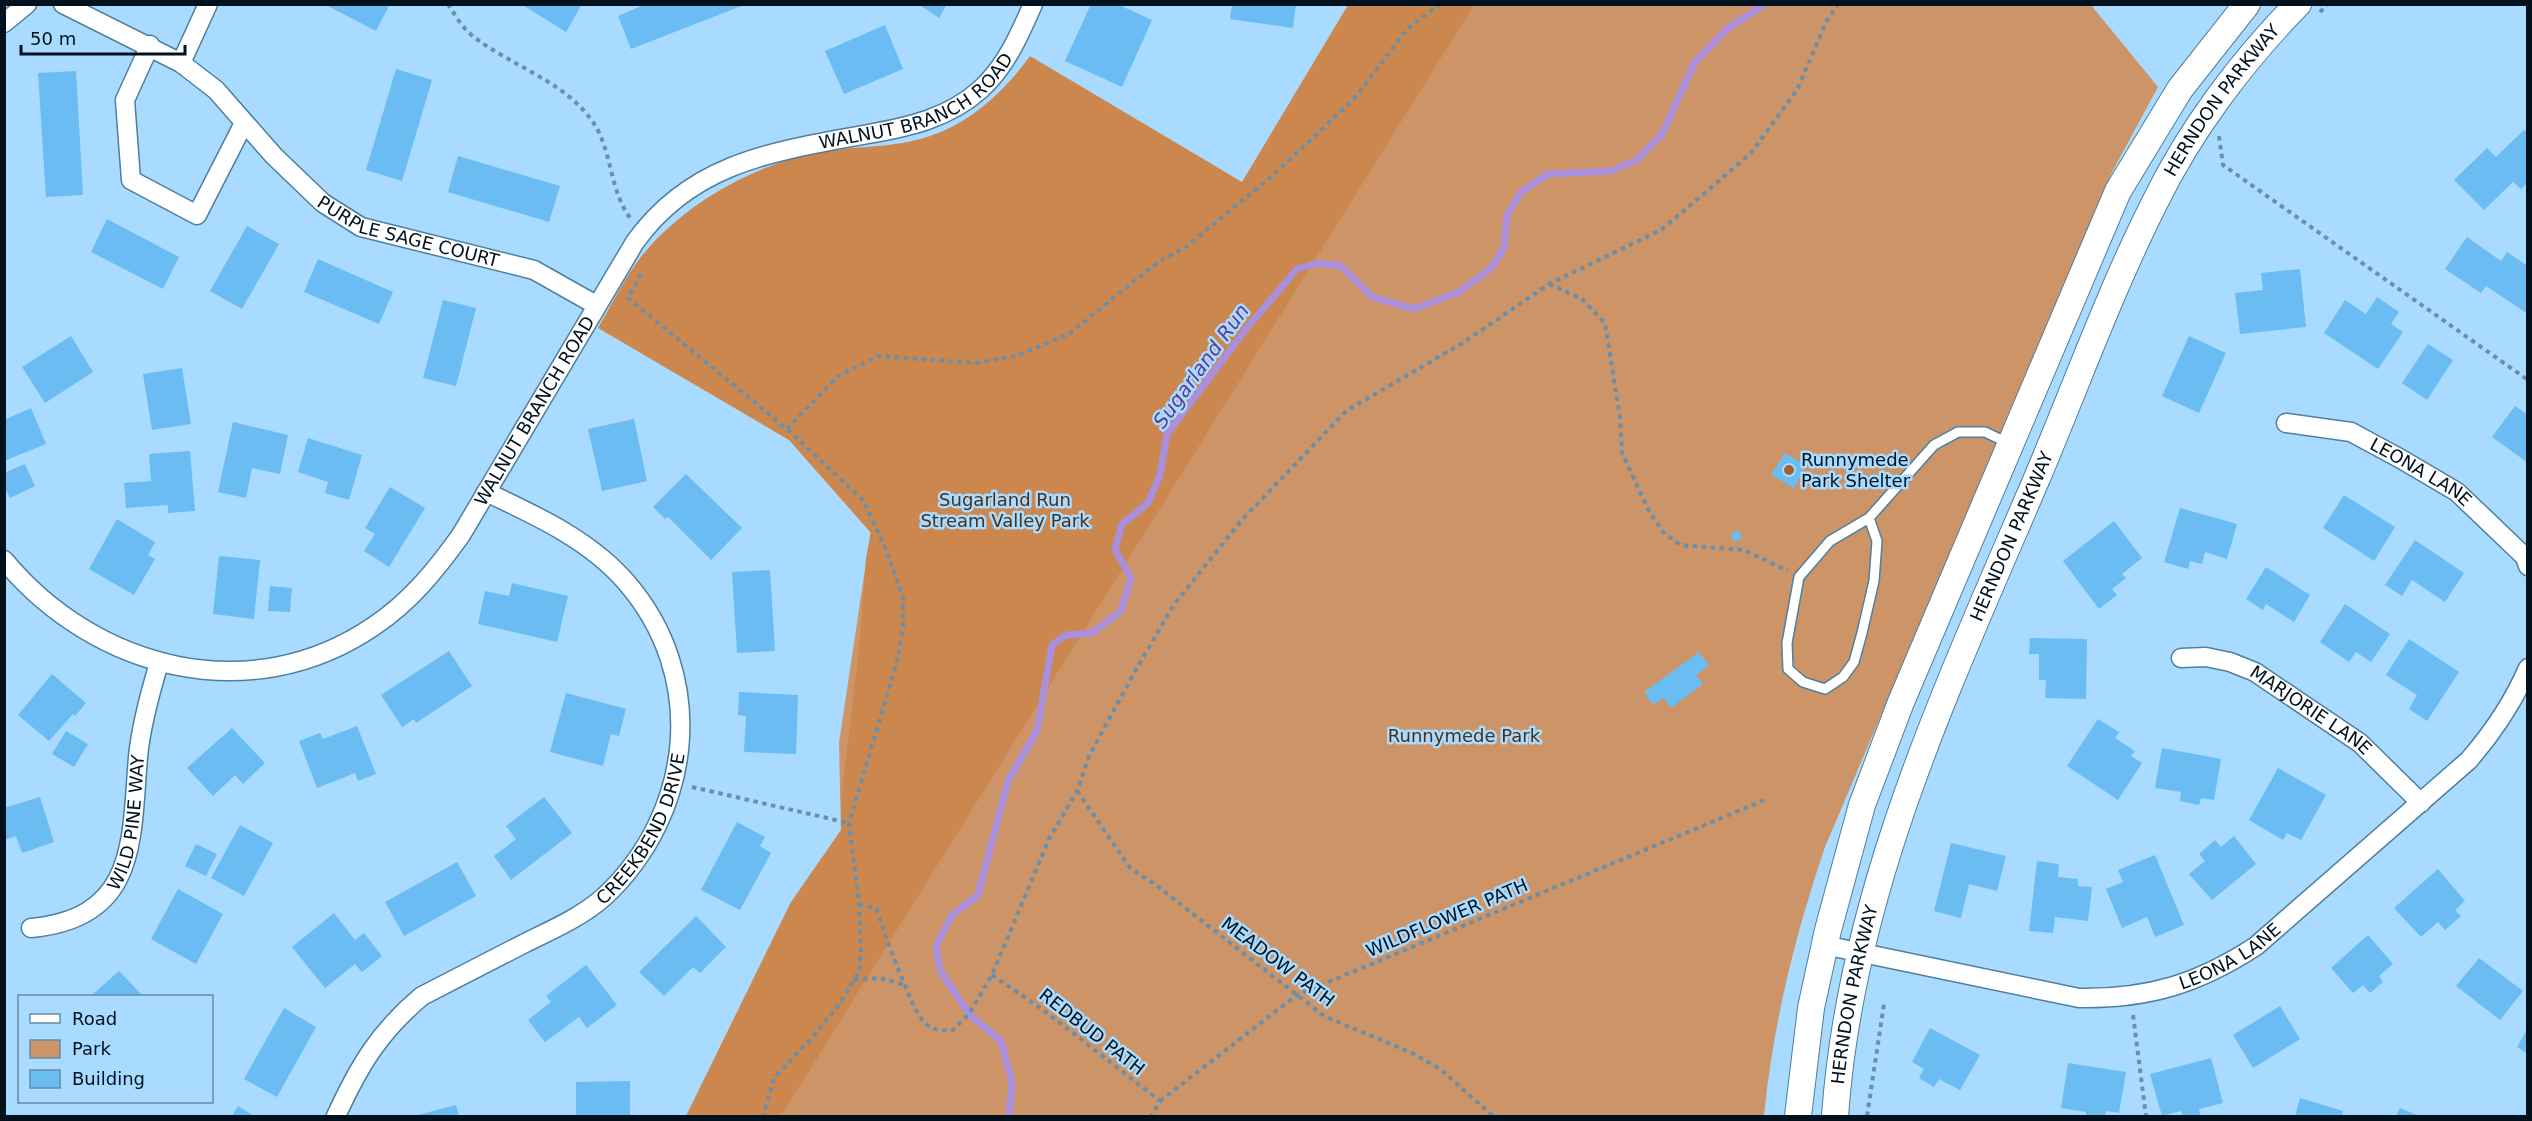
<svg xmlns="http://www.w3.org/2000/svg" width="2532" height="1121" font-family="'DejaVu Sans',sans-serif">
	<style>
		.green { fill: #cd9567 }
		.forest { fill: #cb874d }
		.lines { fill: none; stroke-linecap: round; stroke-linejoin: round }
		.stream { stroke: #aa90dc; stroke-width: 7 }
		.building { fill: #6abcf2 }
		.lane-casing { stroke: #4e7f9f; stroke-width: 12 }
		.street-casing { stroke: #4e7f9f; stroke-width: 21 }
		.secondary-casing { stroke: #4e7f9f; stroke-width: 28 }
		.path { stroke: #698faa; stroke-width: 4; stroke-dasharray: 4.5 4.5; stroke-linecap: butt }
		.lane { stroke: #fff; stroke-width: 9 }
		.street { stroke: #fff; stroke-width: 18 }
		.secondary { stroke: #fff; stroke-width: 26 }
		.poi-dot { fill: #a2632b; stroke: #a8dbff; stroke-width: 2 }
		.labels { text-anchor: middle; stroke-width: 5; stroke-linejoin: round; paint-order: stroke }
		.street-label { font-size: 18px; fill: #01121e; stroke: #a8dbff }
		.poi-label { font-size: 18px; fill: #01121e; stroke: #a8dbff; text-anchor: start }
		.park-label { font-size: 18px; fill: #4c2f16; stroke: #a8dbff }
		.water-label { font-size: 20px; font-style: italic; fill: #5f3b95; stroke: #a8dbff }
	</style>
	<rect width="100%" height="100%" fill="#a8dbff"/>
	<path class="green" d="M1410,5H2091L2158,87L2111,174L1825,847C1795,935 1773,1024 1764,1116H724L843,925L839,743L877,489L1242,183Z"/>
	<path class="forest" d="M1348,5H1474L781,1116H686L791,902L841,830V799L859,650L866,558L871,533L789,440L598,328C611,306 624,279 640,258C679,210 732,178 790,159C826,147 865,149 902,143C957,135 999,99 1030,56L1242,182Z"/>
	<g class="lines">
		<path class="stream" d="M1009,1116L1012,1082L1001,1041L969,1014L940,970L936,946L952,915L978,895L1008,781L1037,731L1052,645L1066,635L1092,633L1121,611L1131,578L1115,550L1122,524L1148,503L1160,475L1167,434L1246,329L1297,269L1317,263L1341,266L1372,297L1414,309L1459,292L1491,268L1504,248L1507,215L1521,192L1548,174L1611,171L1637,160L1662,134L1695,62L1727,29L1765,4"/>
	</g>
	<path class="building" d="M324,4H390L376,31Z
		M521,4H582L566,32Z
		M646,4H744V5L631,49L618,16Z
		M918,4H947L939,18Z
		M1091,4H1117L1152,20L1122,87L1065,61Z
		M1232,4H1296L1293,28L1230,19Z
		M885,25L903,69L844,94L825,51Z
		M396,69L432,80L402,181L366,170Z
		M76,71L83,195L46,197L38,73Z
		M2524,130L2528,134V182L2521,189L2513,182L2484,210L2454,180L2487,148L2496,157Z
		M458,156L560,186L549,222L448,192Z
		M107,219L179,257L163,289L91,252Z
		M247,226L279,244L242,309L210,291Z
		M2467,237L2501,261L2507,252L2528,266V314L2486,286L2481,293L2445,269Z
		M318,259L393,292L379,324L304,292Z
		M2300,269L2306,327L2240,334L2235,293L2263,290L2261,273Z
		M2377,297L2399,312L2391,324L2403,332L2378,369L2324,333L2345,300L2366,314Z
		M443,300L476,308L456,386L423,378Z
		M71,336L93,372L45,403L22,367Z
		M2189,336L2226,353L2199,413L2162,396Z
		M2428,344L2453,360L2427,400L2402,383Z
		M182,368L191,424L152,430L143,374Z
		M2515,406L2528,415V463L2492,437Z
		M31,408L46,444L4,461V420Z
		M634,419L647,481L602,491L588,429Z
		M233,422L288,435L280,474L252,468L246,498L218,492Z
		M308,438L362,455L349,500L325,493L328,482L298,472Z
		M190,451L195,511L168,513V505L126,508L124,483L151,481L149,454Z
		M1785,453L1806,465L1794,488L1771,475Z
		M25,464L35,486L10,498L4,487V473Z
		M686,474L742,528L711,560L668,517L665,519L653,507Z
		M390,487L425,508L389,567L364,551L375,534L365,528Z
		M2344,495L2395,527L2374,561L2323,528Z
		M2180,508L2237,524L2227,559L2205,552L2202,564L2190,561L2188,569L2164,562Z
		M117,519L155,542L148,555L155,559L134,595L89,569Z
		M2114,521L2142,558L2122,574L2126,578L2112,589L2117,595L2099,609L2063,561Z
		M1737,530L1743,537L1735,542L1730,536Z
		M2415,540L2464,573L2445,602L2412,580L2402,596L2385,585Z
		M219,556L260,560L254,619L213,614Z
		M2266,567L2310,595L2294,622L2266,604L2263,610L2246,599Z
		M770,570L775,651L737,653L732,572Z
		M512,583L568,596L557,642L478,624L485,591L509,596Z
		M270,586L292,588L290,612L268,611Z
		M2345,604L2390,634L2371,662L2356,652L2349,662L2320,642Z
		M2030,638L2087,639L2086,699L2045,698L2046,680H2039V654H2029Z
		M2409,639L2459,672L2427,721L2409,709L2417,695L2386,675Z
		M449,651L472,686L416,723L414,719L402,727L381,695Z
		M1699,652L1709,666L1696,675L1703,684L1671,708L1663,698L1653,705L1644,692Z
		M52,674L86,703L75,716L73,714L49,741L18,715Z
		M739,692L798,695L796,754L744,752L746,716L738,715Z
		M566,693L626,709L619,736L611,734L603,766L550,752Z
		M2098,719L2119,732L2115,738L2135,751L2131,756L2142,763L2118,800L2067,766Z
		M357,726L376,774L358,781L355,773L317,788L299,741L320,733L323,739Z
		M232,728L265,763L243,784L235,775L213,796L187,768Z
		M66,731L88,744L74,767L52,754Z
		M2162,748L2221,759L2214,800L2201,798L2199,805L2180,801L2181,792L2155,788Z
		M2278,768L2326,795L2301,840L2287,833L2283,840L2249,820Z
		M40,797L54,842L22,853L16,836L4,840V808Z
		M544,797L572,833L511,880L494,856L516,839L506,826Z
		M737,822L765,837L760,846L771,853L740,910L701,890Z
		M240,825L273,843L244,896L211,878Z
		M2234,836L2256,864L2212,900L2189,874L2205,861L2199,854L2215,840L2221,847Z
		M1951,843L2006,856L1997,891L1969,884L1961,918L1934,911Z
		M196,844L217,854L206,876L185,866Z
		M2155,855L2184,925L2155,937L2147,917L2122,928L2106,889L2123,882L2118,870Z
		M2037,861L2059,864L2058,877L2078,879V886L2092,887L2088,921L2055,917L2053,933L2029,931Z
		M457,862L476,896L404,936L385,902Z
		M2438,869L2465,901L2455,910L2461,916L2445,930L2438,922L2421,937L2394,908Z
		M178,889L223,914L196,964L151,939Z
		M334,913L355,940L364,933L382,956L362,972L355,964L325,988L292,947Z
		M696,916L726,947L700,973L693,967L664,996L639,972Z
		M2368,935L2393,964L2379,976L2383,982L2370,993L2363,985L2353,993L2331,968Z
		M2479,958L2523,991L2500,1020L2456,986Z
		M586,965L617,1005L587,1028L579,1017L545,1042L528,1020L551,1002L546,996Z
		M119,971L143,996H91Z
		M2280,1006L2300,1039L2253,1068L2233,1035Z
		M284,1008L316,1027L277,1097L244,1079Z
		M1930,1028L1980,1055L1960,1090L1939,1079L1934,1087L1919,1078L1924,1069L1912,1062Z
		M2528,1028V1054L2517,1047Z
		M2211,1058L2223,1103L2199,1109L2201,1116H2183L2181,1111L2162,1116L2150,1074Z
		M2068,1063L2126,1072L2119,1113L2106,1111L2105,1116H2086V1112L2061,1108Z
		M630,1081V1116H576V1082Z
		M2300,1098L2343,1111L2342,1116H2295Z
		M456,1105L459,1116H414Z
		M238,1106L254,1116H232Z
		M2400,1108L2419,1116H2396Z"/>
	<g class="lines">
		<g class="lane-casing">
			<path id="lane" d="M1869,518L1877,541L1874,581L1862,633L1854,662L1843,677L1825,689L1803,682L1788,669L1787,643L1799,577L1830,541L1869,518L1934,445L1958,432H1985L2008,443"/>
		</g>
		<g class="street-casing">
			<g id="street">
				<path id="s1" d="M63,4L181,63L216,90L274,156L323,203L361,227L534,270L596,305"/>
				<path d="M4,23L27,4"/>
				<path d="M150,45L125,100L131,180L197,215L244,123"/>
				<path d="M181,63L208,4"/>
				<path id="s2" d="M2286,423L2351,432L2401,459L2457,492L2525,557L2528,566"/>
				<path id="s3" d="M4,560C95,670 251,710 374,626C410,602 436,570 461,535L635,242C693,161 777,151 868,134C909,127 949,118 981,89C1006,66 1019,36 1033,4"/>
				<path id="s4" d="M2181,658L2206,657L2230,662L2255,672L2360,743L2421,803"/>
				<path id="s5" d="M31,928C138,918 131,840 138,757C141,725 150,693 159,663"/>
				<path id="s6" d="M1824,945L2079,998C2148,999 2198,984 2256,946L2469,760C2494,731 2513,703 2528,668"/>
				<path id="s7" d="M336,1116C359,1066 379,1032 422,996C457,978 492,960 527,942C554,929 583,916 605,896C694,812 708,676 626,582C590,540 535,515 486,492"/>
			</g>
		</g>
		<g class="secondary-casing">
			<g id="secondary">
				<path d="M1798,1116L1811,1008L1828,930L1862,805L1901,702L2118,191L2180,89L2247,4"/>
				<path id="s8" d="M1835,1116C1851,889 1949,684 2037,478C2076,386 2110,291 2155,202C2190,130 2242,61 2298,4"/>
			</g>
		</g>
		<path class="path" d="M448,4C455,15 463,29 474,37C510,65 561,80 590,118C613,147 608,190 631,219
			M2320,12L2328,4
			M2219,136L2223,165L2528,380
			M641,274L628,298L787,429L863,500L885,547L903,598V627L897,662L849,823L859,904L861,954L859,972L838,1006L813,1037L774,1078L763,1116
			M1549,284L1582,299L1605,323L1620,417L1622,453L1649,511L1663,532L1680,545L1744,550L1788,571
			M787,429L838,376L878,356L975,363L1016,356L1069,334L1158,262L1187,246L1272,176L1354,99L1407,29L1440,4
			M692,787L849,823
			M1077,791L1130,868L1156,885L1324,1016L1414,1054L1440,1069L1493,1116
			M859,904L877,909C882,929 912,1009 923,1021C932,1031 942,1031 953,1030L969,1014L992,975L1049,839L1077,791L1089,756L1138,666L1173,606L1241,521L1346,411L1466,341L1549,284L1661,230L1706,192L1751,153L1797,90L1826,22L1838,4
			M992,975L1042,1009L1160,1101L1151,1116
			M854,980L880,978L905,985
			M2133,1015L2146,1116
			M1160,1101L1297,995L1767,799
			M1867,1116L1884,1004"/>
		<use href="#lane" class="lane"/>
		<use href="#street" class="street"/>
		<use href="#secondary" class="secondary"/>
	</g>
	<circle class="poi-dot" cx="1789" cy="470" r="6"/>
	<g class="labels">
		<g class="street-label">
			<text dy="6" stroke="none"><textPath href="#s3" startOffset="1204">WALNUT BRANCH ROAD</textPath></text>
			<text dy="6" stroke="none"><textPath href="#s8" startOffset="1095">HERNDON PARKWAY</textPath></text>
			<text dy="6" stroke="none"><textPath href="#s1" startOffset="423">PURPLE SAGE COURT</textPath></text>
			<text dy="6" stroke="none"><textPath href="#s3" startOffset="684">WALNUT BRANCH ROAD</textPath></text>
			<text dy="6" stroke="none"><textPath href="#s2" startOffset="146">LEONA LANE</textPath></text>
			<text dy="6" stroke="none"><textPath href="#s8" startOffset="609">HERNDON PARKWAY</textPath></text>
			<text dy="6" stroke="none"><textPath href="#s4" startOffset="144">MARJORIE LANE</textPath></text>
			<text dy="6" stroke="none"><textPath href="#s5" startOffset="162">WILD PINE WAY</textPath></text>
			<text dy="6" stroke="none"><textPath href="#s7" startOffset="436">CREEKBEND DRIVE</textPath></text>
			<text transform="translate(1447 918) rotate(-23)" y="6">WILDFLOWER PATH</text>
			<text dy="6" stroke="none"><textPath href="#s6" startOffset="420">LEONA LANE</textPath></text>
			<text transform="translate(1278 962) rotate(37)" y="6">MEADOW PATH</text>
			<text dy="6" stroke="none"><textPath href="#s8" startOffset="123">HERNDON PARKWAY</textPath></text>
			<text transform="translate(1092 1032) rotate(38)" y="6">REDBUD PATH</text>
		</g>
		<g class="poi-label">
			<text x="1801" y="466">Runnymede<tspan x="1801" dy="21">Park Shelter</tspan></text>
		</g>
		<g class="park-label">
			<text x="1005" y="506">Sugarland Run<tspan x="1005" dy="21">Stream Valley Park</tspan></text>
			<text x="1464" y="742">Runnymede Park</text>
		</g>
		<g class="water-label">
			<text transform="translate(1201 366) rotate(-54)" y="7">Sugarland Run</text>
		</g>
	</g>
	<rect width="2532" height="1121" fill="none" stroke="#01121e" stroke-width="12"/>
	<rect x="18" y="995" width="195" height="108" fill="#a8dbff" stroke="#658ba5" stroke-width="1.5"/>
	<rect x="30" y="1014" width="30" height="9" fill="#ffffff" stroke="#658ba5" stroke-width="1.5"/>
	<text x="72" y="1025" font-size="18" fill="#01121e">Road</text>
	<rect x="30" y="1040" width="30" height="18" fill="#cd9567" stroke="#658ba5" stroke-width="1.5"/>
	<text x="72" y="1055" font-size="18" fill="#01121e">Park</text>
	<rect x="30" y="1070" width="30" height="18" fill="#6abcf2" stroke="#658ba5" stroke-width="1.5"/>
	<text x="72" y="1085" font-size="18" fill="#01121e">Building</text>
	<path d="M21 45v9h164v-9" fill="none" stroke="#01121e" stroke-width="3"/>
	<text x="30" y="45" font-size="18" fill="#01121e" stroke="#a8dbff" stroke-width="4.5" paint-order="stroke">50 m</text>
</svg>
